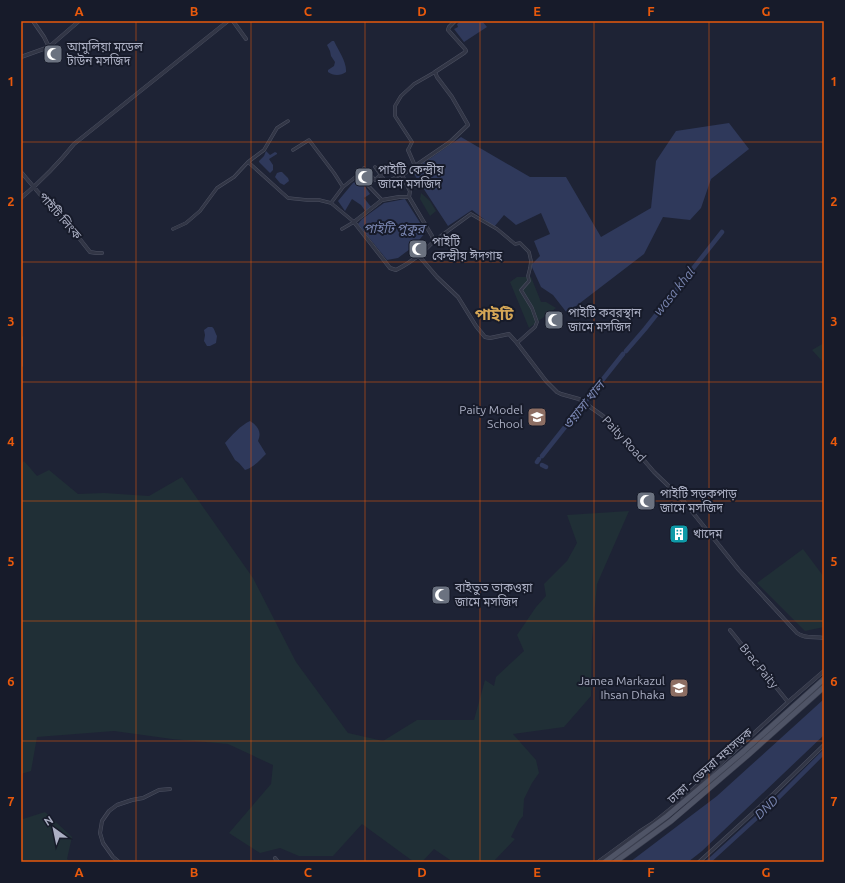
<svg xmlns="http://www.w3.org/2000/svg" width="845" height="883" font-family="Ubuntu,'Noto Sans Bengali',sans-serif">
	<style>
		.green { fill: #202f36 }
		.water { fill: #2f395b }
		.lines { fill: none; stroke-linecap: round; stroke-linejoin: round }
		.canal { stroke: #2f395b; stroke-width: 4.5 }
		.pedestrian-casing { stroke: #4c5061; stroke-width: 3.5 }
		.minor-casing { stroke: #4c5061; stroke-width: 4 }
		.primary-casing { stroke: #3b3f4f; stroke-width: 6 }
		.pedestrian { stroke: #323646; stroke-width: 2.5 }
		.minor { stroke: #323646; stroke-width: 3 }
		.primary { stroke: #4f5466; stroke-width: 5 }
		.grid { fill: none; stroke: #e8590c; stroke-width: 1; stroke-opacity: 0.55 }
		.labels { text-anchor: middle; stroke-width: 4; stroke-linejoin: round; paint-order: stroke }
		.poi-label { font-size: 12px; fill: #abafc3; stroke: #171b2a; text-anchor: start }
		.street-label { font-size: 12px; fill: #abafc3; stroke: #171b2a }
		.water-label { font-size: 13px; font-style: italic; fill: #7a86b1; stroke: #171b2a }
		.district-label { font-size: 16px; font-weight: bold; fill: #d4a656; stroke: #171b2a }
		.neatline { fill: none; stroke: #e8590c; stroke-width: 1.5 }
		.grid-label { font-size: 13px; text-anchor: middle; font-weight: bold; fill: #e8590c }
	</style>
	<rect width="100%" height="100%" fill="#1e2335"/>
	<path class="green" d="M421,193L430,201L436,211L430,216L420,199Z
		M517,277H531L541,302H546L556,308L529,328L510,282Z
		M824,343V359L822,361L812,350Z
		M24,461L37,476L49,470L78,494L104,493L149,496L182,477L253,578L296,662L348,733L383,741L417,720H474L485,680L494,686L496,677L524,651L517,635L536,607L546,596L544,584L567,561L577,543L567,515L629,511L597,584L592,639L591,696L564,727L513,734L536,760L539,773L532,783L524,799L523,816L519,821L511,837L515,839L493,862H453L434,849L422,862H414L362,824L333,856H299L280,848L260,853L229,833L271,784L273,765L228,744L172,739L114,731L37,737L31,771L21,774V464Z
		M803,549L824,577V627L805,631L757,583Z
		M45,812L72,837L67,859L70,862H21V816L23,819Z"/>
	<path class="water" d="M461,21H482L487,27L464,42L454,29L458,27L457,24Z
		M332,41H334C338,50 347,62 346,72C341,76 333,76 328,72V70L334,66L335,62L331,56L330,51L327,45Z
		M729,123L749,149L711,179L701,208L690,220L663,217L644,254L567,313L553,295L541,287L531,265L540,256L534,241L550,234L541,213L516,225L504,215L494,227L472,210L448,226L412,171L461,137L530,177H566L601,237L651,208L656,161L676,131Z
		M266,151L270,155L275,152L277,153V154L269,159L273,165V170L270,173L259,162V161L264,156Z
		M280,172H282L288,178L289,181L284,185L280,183L275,177L277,173Z
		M357,181L362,182L370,194L364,198L372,208L366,212L361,205L352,199L345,211L338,201L353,183Z
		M405,199L426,232L414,246L398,258L387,260L358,224L362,219L384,203Z
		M208,327H212C215,329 215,333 217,336L216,343L210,346H207L204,341L205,335L204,330Z
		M250,421C258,426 262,432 258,441L266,454C260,460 253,468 245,470L239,463L235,460L225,443C231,436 241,425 250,421Z
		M824,699V735L702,851L688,862H630L717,796Z"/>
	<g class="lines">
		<path class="canal" d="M626,351L645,329L722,232
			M542,456L623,354
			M537,462L539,459
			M542,465L546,467
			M708,862L775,801L824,752"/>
		<g class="pedestrian-casing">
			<path id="pedestrian" d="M293,150L309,140L334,173L343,187
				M408,150L412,142L395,116V106L401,96L414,84L435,72
				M248,162L264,150L277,128L288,121
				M391,162L400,175
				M375,167L386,182L400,175H402
				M358,175L382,200
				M173,229L186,223L200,211L217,188L234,177L248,162L288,198L307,200H319L331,203
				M342,229L354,222L331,203L343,187L358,175L364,168L375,180L381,174
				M434,241L471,214L497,229L515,244L520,243L529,252L531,261L530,268L528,276L529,281L521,290L532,308L537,322L535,327L517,343"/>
		</g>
		<g class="minor-casing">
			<path id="minor" d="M33,21L44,37L49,47
				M233,21L246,39
				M21,57L49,47L79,21
				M408,150L415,166L402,175L410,191L409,197
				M415,166L450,142L468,125L467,123L452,97L437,77L435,72L464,53L466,51L465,49L448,30L449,27L455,21
				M21,172L67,226L79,238L90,252L96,253H102
				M399,197H409L432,236L434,241C422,254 412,262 396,270L390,268L354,222L382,200Z
				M21,198C40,182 58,164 74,144L228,21
				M419,256L437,277L458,297L476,326L485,337L490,338L509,334L517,343L546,381L557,392L561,394L579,399L603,416L619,431L654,472L681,498L739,570L797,633C805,639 814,636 824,638
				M21,338V365
				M730,630L788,702
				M275,858L278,862
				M119,862L113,857L103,843L100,833L102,821L109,811L117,805L132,800L143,798L159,790L170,789
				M598,862L639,832L653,823L679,802L788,702L824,671
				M699,862L765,802L824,745"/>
		</g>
		<g class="primary-casing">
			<path id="primary" d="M605,862L667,816L744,751L824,679
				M615,862L671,821L748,755L824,687"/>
		</g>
		<use href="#pedestrian" class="pedestrian"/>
		<use href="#minor" class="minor"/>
		<use href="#primary" class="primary"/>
	</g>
	<path class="grid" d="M136,21V862M251,21V862M365,21V862M480,21V862M594,21V862M709,21V862M21,142H824M21,262H824M21,382H824M21,501H824M21,621H824M21,741H824"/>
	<defs>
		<g id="mosque-square" transform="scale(1)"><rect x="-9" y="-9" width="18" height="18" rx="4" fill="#6b7280" stroke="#171b2a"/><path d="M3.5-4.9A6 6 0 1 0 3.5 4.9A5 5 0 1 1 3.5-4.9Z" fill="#fff"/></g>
		<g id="school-square" transform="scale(1)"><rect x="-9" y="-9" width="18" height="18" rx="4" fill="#8d6e63" stroke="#171b2a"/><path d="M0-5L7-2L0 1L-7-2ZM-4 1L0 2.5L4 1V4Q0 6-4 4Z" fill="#fff"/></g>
		<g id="building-square" transform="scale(1)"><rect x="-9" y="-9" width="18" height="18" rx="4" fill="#0f9aa8" stroke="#171b2a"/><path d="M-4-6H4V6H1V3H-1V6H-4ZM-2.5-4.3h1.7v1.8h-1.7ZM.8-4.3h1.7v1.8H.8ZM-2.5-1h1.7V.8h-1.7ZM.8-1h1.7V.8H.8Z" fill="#fff"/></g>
	</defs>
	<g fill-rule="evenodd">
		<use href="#mosque-square" x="53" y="54"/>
		<use href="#mosque-square" x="364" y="177"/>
		<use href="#mosque-square" x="418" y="249"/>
		<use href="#mosque-square" x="554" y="320"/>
		<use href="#school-square" x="537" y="417"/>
		<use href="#mosque-square" x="646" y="501"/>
		<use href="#building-square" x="679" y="534"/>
		<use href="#mosque-square" x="441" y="595"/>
		<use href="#school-square" x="679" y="688"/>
	</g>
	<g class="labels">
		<g class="poi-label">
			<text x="67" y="51">আমুলিয়া মডেল<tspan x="67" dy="14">টাউন মসজিদ</tspan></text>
			<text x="378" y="174">পাইটি কেন্দ্রীয়<tspan x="378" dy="14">জামে মসজিদ</tspan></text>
			<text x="432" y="246">পাইটি<tspan x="432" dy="14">কেন্দ্রীয় ঈদগাহ</tspan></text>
			<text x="568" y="317">পাইটি কবরস্থান<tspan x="568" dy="14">জামে মসজিদ</tspan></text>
			<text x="523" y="414" text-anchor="end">Paity Model<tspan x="523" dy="14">School</tspan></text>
			<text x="660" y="498">পাইটি সড়কপাড়<tspan x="660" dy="14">জামে মসজিদ</tspan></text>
			<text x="693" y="538">খাদেম</text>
			<text x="455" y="592">বাইতুত তাকওয়া<tspan x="455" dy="14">জামে মসজিদ</tspan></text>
			<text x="665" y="685" text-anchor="end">Jamea Markazul<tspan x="665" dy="14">Ihsan Dhaka</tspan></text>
		</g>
		<g class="street-label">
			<text transform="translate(60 216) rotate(49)" y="4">পাইটি লিংক</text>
			<text transform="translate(624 439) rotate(47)" y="4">Paity Road</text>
			<text transform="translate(759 666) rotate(51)" y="4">Brac Paity</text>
			<text transform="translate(710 766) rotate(-41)" y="4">ঢাকা - ডেমরা মহাসড়ক</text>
		</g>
		<g class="water-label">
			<text x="394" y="233">পাইটি পুকুর</text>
			<text transform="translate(674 291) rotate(-51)" y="5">wasa khal</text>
			<text transform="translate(583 405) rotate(-51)" y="5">ওয়াসা খাল</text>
			<text transform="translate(766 807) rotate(-44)" y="5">DND</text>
		</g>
		<g class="district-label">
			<text x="494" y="320">পাইটি</text>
		</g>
	</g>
	<rect width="845" height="883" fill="none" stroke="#171b2a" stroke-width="44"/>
	<g transform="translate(54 829) rotate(327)" stroke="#171b2a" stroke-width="3" paint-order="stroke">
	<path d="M0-3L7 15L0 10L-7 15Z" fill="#abafc3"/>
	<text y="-6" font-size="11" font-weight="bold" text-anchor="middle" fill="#abafc3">N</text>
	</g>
	<rect x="22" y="22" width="801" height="839" class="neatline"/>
	<g class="grid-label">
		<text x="79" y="16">A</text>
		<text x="194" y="16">B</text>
		<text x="308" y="16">C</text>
		<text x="422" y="16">D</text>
		<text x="537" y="16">E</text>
		<text x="651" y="16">F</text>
		<text x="766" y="16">G</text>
		<text x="11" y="86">1</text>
		<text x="834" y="86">1</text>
		<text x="11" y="206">2</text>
		<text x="834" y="206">2</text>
		<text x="11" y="326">3</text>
		<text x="834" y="326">3</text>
		<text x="11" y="446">4</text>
		<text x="834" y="446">4</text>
		<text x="11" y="566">5</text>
		<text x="834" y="566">5</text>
		<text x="11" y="686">6</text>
		<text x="834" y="686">6</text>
		<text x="11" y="806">7</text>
		<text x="834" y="806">7</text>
		<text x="79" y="877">A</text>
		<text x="194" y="877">B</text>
		<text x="308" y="877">C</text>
		<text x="422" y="877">D</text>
		<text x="537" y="877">E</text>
		<text x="651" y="877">F</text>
		<text x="766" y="877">G</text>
	</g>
</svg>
